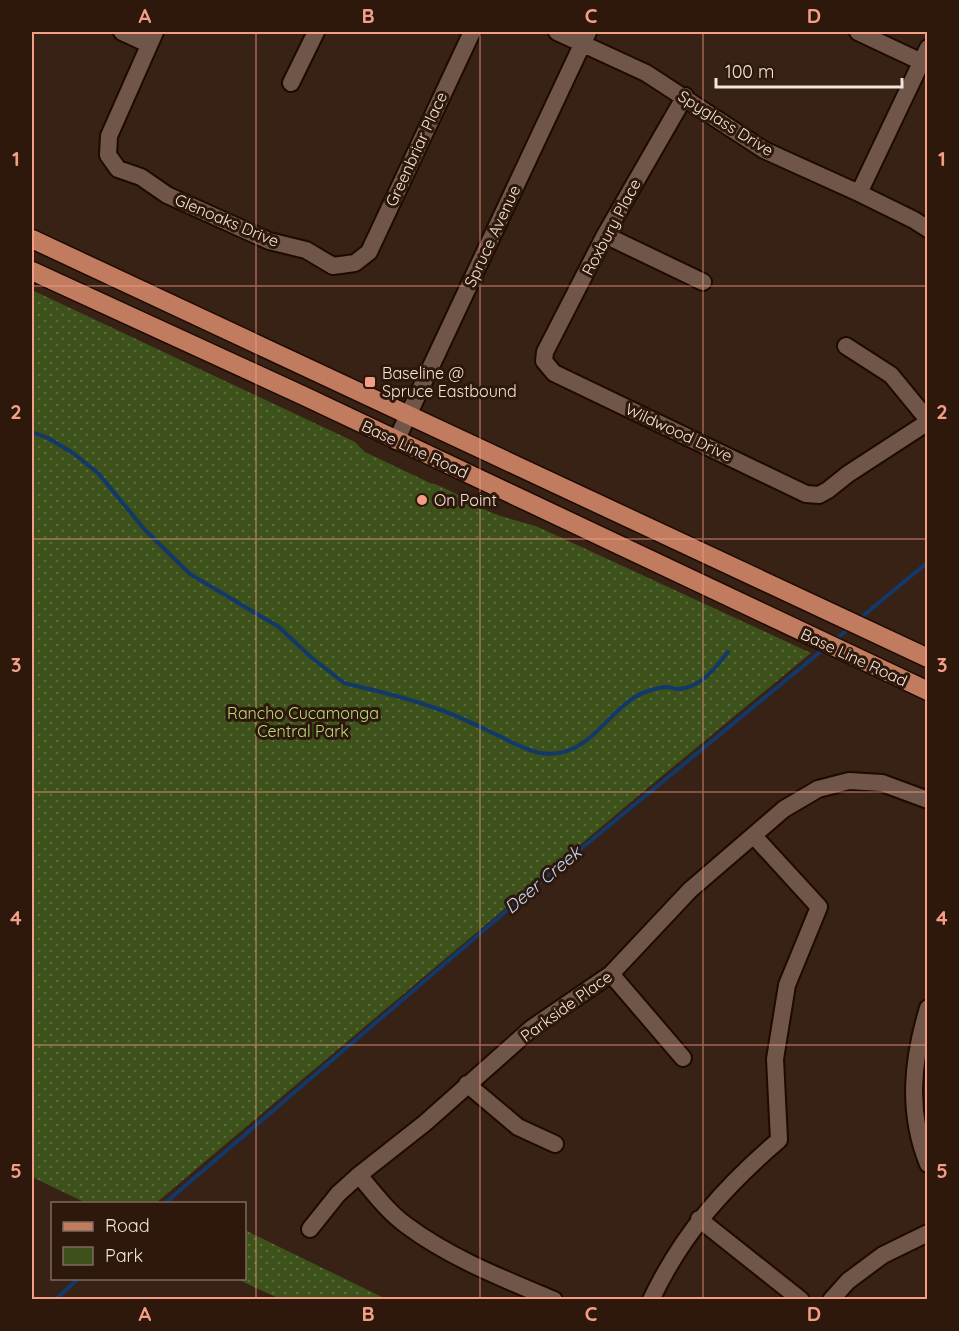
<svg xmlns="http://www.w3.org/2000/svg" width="959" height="1331" font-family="Quicksand,sans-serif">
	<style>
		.green { fill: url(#green-dots) }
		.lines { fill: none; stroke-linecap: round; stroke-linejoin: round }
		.stream { stroke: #13386a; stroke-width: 4 }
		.minor-casing { stroke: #1e0a02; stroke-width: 20 }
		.major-casing { stroke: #1e0a02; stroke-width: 21 }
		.minor { stroke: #6f5648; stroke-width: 16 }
		.major { stroke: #c17c5f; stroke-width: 18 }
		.grid { fill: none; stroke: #f49e87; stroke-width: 1.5; stroke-opacity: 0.55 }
		.poi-dot { fill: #f49e87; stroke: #2d180b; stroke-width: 2 }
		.labels { text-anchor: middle; stroke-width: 6; stroke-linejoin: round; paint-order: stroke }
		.street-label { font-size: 16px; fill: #f4e4dc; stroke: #2d180b }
		.poi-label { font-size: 16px; fill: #f4e4dc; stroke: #2d180b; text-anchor: start }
		.park-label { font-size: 16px; fill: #b8dd7f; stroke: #2d180b }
		.water-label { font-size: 18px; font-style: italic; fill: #c0d7f7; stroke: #2d180b }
		.neatline { fill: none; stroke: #f49e87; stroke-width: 2 }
		.grid-label { font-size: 20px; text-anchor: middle; font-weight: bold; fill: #f49e87 }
	</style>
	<defs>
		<pattern id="green-dots" width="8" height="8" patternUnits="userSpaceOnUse" patternTransform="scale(1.5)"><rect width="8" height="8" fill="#3d511a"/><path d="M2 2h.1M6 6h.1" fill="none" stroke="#5a6a3b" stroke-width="1.8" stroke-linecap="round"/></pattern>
	</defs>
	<rect width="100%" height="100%" fill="#382115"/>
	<path class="green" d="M32,290L355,442L365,452L430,483C443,485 475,505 490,512C505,518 521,522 536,526L811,653L644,791L156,1203H86L32,1177Z
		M245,1230L386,1299H280L237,1279L244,1278Z"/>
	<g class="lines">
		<path class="stream" d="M32,432L48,438L73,453L98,473L145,530L190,574L279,627L312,658L344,683C374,690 404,697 432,707C455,714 478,726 499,736C524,748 544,761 572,749C597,738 612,711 635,697C643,692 656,688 665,687C670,687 674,689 679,689C702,687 715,668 728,652
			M858,620L928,562
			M835,640L850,627
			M164,1204L532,889L825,648
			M55,1300L79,1278"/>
		<g class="minor-casing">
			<path id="minor" d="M122,32L148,44
				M155,32L109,136L108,155L118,169L141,177L167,195L269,241L306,250L333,266L355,263L369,252L472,32
				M557,32L646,73L764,150L859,193L914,220L928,229
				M858,32L928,65
				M291,83L316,32
				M685,96L605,235L545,352L544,361L554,373L806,494L819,495L828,490L848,474L928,422
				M859,193L928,48
				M605,235L703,282
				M846,346L891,375L928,420
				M396,441L588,32
				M611,974L683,1058
				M928,1008C912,1061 907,1112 928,1164
				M467,1084L518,1127L555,1144
				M359,1175C373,1192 388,1212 406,1225C450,1258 504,1279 554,1300
				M699,1219L801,1300
				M310,1229L338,1194L359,1175L425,1123L532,1028L611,974L690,890L784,809L818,789L849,781L882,783L928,800
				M651,1300C682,1234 725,1186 779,1140L775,1059L787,985L819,907L754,836
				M831,1300L848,1281L883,1255L928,1233"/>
		</g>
		<g class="major-casing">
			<path id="major" d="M32,239L928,658
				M32,271L304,396L928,691"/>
		</g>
		<use href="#minor" class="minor"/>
		<use href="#major" class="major"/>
	</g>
	<path class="grid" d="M256,32V1300M480,32V1300M703,32V1300M32,286H928M32,539H928M32,792H928M32,1045H928"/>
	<g class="poi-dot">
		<rect x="364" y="376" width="12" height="12" rx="3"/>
		<circle cx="422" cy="500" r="6"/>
	</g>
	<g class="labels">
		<g class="street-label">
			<text transform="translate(726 123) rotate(32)" y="6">Spyglass Drive</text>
			<text transform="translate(416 149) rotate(-65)" y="6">Greenbriar Place</text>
			<text transform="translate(227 220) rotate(23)" y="6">Glenoaks Drive</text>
			<text transform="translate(611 227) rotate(-62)" y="6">Roxbury Place</text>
			<text transform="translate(492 236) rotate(-65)" y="6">Spruce Avenue</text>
			<text transform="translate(679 432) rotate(25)" y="6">Wildwood Drive</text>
			<text transform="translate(415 449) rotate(25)" y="6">Base Line Road</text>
			<text transform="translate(854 657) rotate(25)" y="6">Base Line Road</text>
			<text transform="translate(566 1006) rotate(-36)" y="6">Parkside Place</text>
		</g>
		<g class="poi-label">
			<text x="382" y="379">Baseline @<tspan x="382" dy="18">Spruce Eastbound</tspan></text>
			<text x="434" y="506">On Point</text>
		</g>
		<g class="park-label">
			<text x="303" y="719">Rancho Cucamonga<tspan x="303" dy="18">Central Park</tspan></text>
		</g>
		<g class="water-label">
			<text transform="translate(543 880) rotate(-40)" y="6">Deer Creek</text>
		</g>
	</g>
	<rect width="959" height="1331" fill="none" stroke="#2d180b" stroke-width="66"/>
	<rect x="51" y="1202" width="195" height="78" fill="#2d180b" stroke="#7d6a5f" stroke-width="1.5"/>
	<rect x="63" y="1222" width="30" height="9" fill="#c17c5f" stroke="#7d6a5f" stroke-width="1.5"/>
	<text x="105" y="1232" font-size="18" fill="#f4e4dc">Road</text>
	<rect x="63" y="1247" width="30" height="18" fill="#3d511a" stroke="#7d6a5f" stroke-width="1.5"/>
	<text x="105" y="1262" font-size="18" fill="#f4e4dc">Park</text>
	<path d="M716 78v9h186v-9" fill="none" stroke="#f4e4dc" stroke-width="3"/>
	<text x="725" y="78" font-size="18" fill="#f4e4dc" stroke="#2d180b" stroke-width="4.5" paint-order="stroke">100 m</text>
	<rect x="33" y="33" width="893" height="1265" class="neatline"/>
	<g class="grid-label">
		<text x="145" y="23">A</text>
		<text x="368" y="23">B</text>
		<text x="591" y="23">C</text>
		<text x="814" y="23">D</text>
		<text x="16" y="166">1</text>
		<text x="942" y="166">1</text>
		<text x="16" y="419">2</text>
		<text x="942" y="419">2</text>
		<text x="16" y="672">3</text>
		<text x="942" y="672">3</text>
		<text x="16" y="925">4</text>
		<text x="942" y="925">4</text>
		<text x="16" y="1178">5</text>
		<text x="942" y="1178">5</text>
		<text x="145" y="1321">A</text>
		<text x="368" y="1321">B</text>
		<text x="591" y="1321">C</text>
		<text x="814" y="1321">D</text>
	</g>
</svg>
